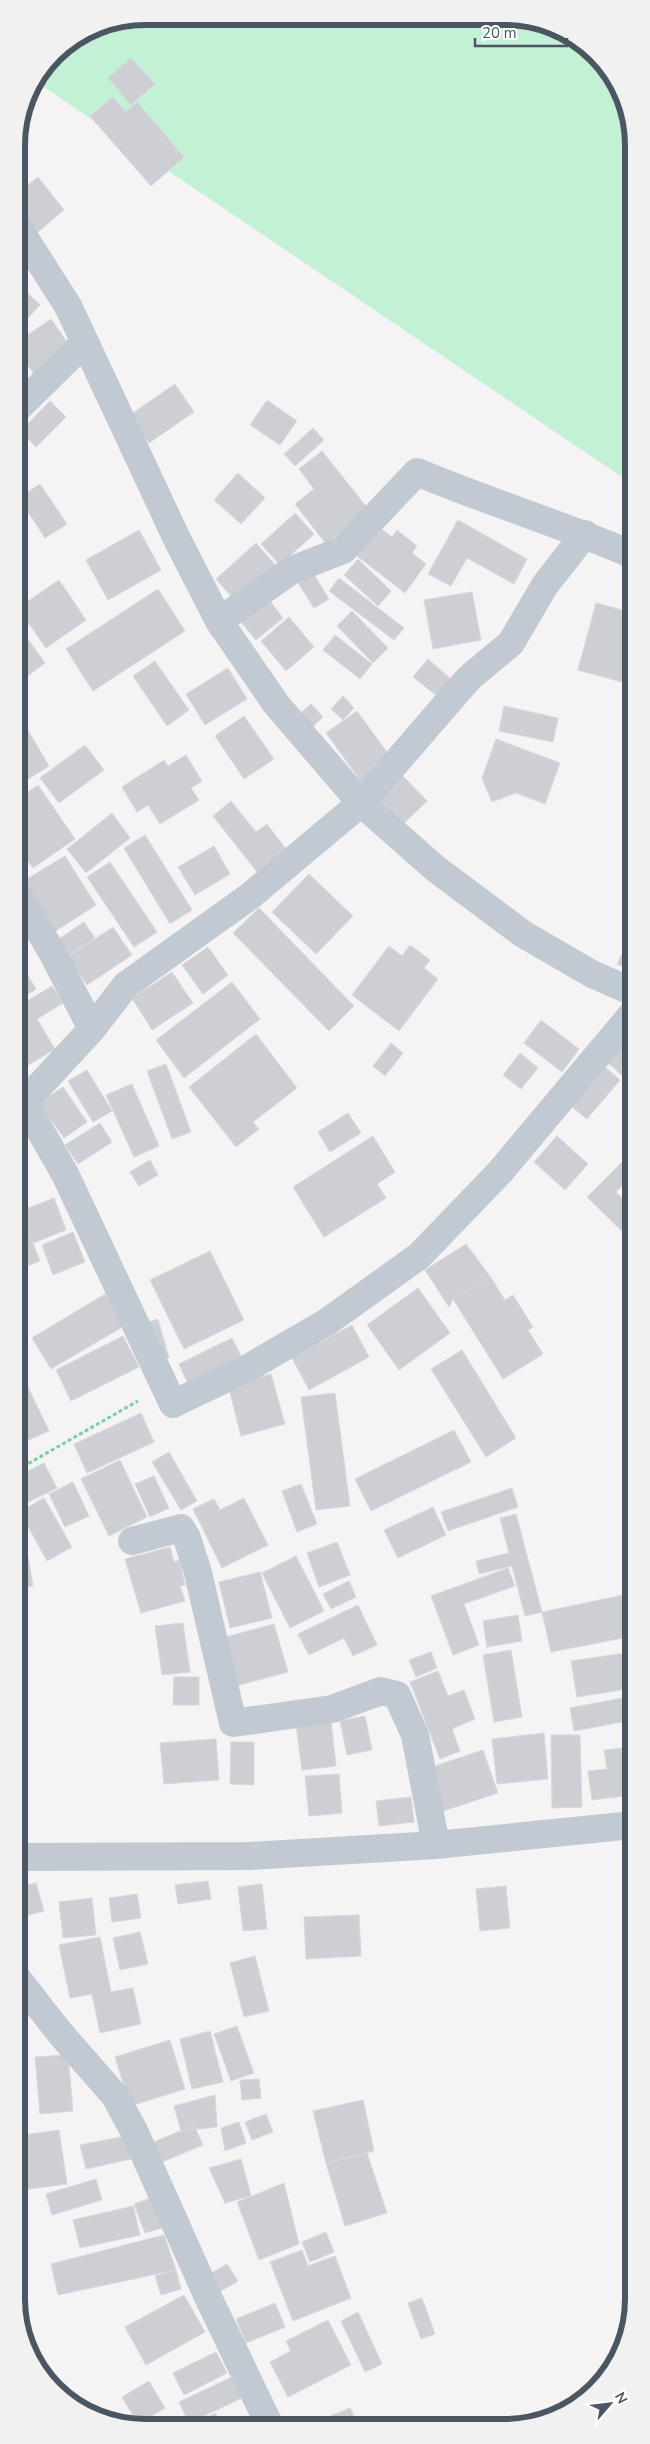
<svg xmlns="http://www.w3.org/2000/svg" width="650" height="2444" font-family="'Nunito Sans',sans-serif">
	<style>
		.green { fill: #c3f1d5 }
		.building { fill: #cdcfd5; stroke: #d7d9de }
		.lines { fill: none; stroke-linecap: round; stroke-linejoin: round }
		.path { stroke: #7ad0a6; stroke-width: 3; stroke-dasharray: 4 2.5; stroke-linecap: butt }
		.street { stroke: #c1cad2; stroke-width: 28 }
		.rim { fill: none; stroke: #4a5661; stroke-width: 6 }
	</style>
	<rect width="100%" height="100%" fill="#f5f3f3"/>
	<path class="green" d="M145,16L530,19L570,34L602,60L633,128V477L628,481L35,81L54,54L96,26Z"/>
	<path class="building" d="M131,58L155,84L131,105L108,78Z
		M113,97L126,112L137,102L184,157L151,186L90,116Z
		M38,177L64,210L33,236L17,215V194Z
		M20,286L40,305L17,330V289Z
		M51,319L73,351L35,376L17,348V342Z
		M175,384L194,412L149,443L130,415Z
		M267,400L297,421L280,445L250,425Z
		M50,401L66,417L36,447L21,431Z
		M313,428L324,440L295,466L284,454Z
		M322,451L369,510L326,544L295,504L314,489L299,469Z
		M238,473L265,498L241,524L214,500Z
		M40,484L67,524L45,538L19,498Z
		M295,513L314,534L280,565L261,544Z
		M458,520L527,559L514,584L467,558L451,586L428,574Z
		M379,527L392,537L397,530L417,546L412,553L426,564L405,593L357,556Z
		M139,530L161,570L108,600L86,560Z
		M256,543L278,568L238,604L216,579Z
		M358,559L391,591L378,606L344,575Z
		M310,568L329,599L314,608L295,578Z
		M339,578L404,628L394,640L329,591Z
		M59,580L86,620L46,648L18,608Z
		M158,589L185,631L93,691L66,649Z
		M472,592L481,640L433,649L424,600Z
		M267,597L283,618L256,640L239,620Z
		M596,603L633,613V669L629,684L578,670Z
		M352,611L388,648L373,663L337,626Z
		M289,617L314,647L286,671L261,641Z
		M17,624L45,663L25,678L17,667Z
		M335,635L372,664L360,679L323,650Z
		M428,659L452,680L438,697L413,677Z
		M155,661L189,710L167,726L133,676Z
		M228,668L247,699L205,725L186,694Z
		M343,696L354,708L343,720L331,709Z
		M311,704L323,717L309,730L297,716Z
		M504,706L558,718L553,742L499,731Z
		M357,711L394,762L363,784L326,733Z
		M244,716L274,759L244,779L215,736Z
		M20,717L49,766L17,786V719Z
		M496,739L560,763L545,804L516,793L492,802L482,778Z
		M85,745L104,770L59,803L40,778Z
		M186,755L202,781L191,788L199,800L160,824L148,805L137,812L122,787L164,760L168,766Z
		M402,775L427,801L399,828L374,802Z
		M38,785L75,839L33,868L17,845V800Z
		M231,801L256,832L267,824L286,849L257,872L213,816Z
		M112,813L130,838L86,873L67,849Z
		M145,835L192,910L170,924L124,848Z
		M214,846L230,874L195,895L178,867Z
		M65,856L96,905L54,932L22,882Z
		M110,862L157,932L134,947L87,877Z
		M309,874L353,916L316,954L272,912Z
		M259,908L354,1006L329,1031L233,933Z
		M84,922L95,938L64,959L53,943Z
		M113,927L132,955L87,985L68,957Z
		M633,932V972L617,964Z
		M410,945L430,960L424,968L438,979L399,1031L352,995L389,946L402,956Z
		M208,947L228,975L203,994L182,965Z
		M24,969L36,989L17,1001V973Z
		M172,972L193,1003L152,1030L132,998Z
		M232,982L260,1019L184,1078L156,1040Z
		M52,986L63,1003L37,1019L55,1049L17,1072V1007Z
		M541,1020L579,1049L562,1072L524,1043Z
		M633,1033V1085L607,1062Z
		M256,1034L297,1088L253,1122L259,1129L236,1147L189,1087Z
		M391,1043L403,1053L385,1076L373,1066Z
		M520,1053L538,1068L521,1089L503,1075Z
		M166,1064L191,1132L172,1139L147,1071Z
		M605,1067L620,1080L587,1119L572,1107Z
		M87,1070L112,1111L93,1122L68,1081Z
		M132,1084L159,1146L134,1157L106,1095Z
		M63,1087L87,1122L64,1138L39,1103Z
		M348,1113L361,1133L330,1152L318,1132Z
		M100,1123L112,1142L78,1164L65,1145Z
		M373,1136L395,1172L377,1184L386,1198L324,1237L293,1187Z
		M557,1136L588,1164L565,1190L534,1162Z
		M627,1157L633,1163V1175L616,1192L633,1209V1242L587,1197Z
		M150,1160L158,1175L139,1186L130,1172Z
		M54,1198L66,1230L33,1243L21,1211Z
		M17,1203L40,1261L17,1270Z
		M73,1232L85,1262L53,1275L42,1245Z
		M466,1244L490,1276L453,1299L449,1307L425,1270Z
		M210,1251L244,1320L184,1349L150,1280Z
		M490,1276L505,1300L513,1295L533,1327L528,1330L543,1354L503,1379L453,1299Z
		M418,1288L450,1333L399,1370L367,1325Z
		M105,1294L124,1326L51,1369L32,1338Z
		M158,1319L169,1358L155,1362L143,1324Z
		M352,1325L369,1357L309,1390L292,1358Z
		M123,1336L139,1367L71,1401L56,1370Z
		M232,1338L242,1358L188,1384L179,1364Z
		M462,1350L516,1438L486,1457L431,1369Z
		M17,1362L27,1384L17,1389Z
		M271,1374L285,1424L241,1436L228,1385Z
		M28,1387L49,1431L17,1445V1392Z
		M335,1393L350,1506L316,1510L301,1397Z
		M141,1413L154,1442L87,1473L74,1444Z
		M454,1430L471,1462L371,1511L355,1479Z
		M169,1452L197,1501L181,1510L152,1462Z
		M120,1460L147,1517L109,1536L81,1479Z
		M44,1463L57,1488L22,1505L17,1494V1476Z
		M154,1476L169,1508L150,1517L135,1484Z
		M73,1482L89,1516L65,1527L49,1494Z
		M301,1484L317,1524L297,1532L282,1491Z
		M512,1488L518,1507L448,1531L441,1512Z
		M44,1498L72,1547L47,1561L24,1519L17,1522V1500L23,1510Z
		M244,1498L268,1545L222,1568L193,1509L214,1499L220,1510Z
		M433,1507L446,1535L398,1558L384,1530Z
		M516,1514L542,1612L525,1616L512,1566L479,1574L476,1561L509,1553L500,1518Z
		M24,1534L33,1586L17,1588V1535Z
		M337,1542L350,1575L319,1587L307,1553Z
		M170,1547L174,1562L179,1560L185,1585L180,1586L185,1601L141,1613L125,1559Z
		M296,1556L324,1611L290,1628L262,1573Z
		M508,1568L515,1586L464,1604L479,1645L453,1655L431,1596Z
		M260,1572L272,1618L230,1628L219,1582Z
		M349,1581L356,1597L331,1609L323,1594Z
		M633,1593V1636L551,1652L542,1612Z
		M358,1605L377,1645L353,1656L344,1638L309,1655L298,1634Z
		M518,1615L522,1641L487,1647L483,1621Z
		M183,1623L190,1672L162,1675L155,1626Z
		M274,1624L288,1672L236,1686L222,1638Z
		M511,1650L522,1717L494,1722L483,1655Z
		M431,1652L437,1668L416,1677L409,1660Z
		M633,1652V1688L577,1697L571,1661Z
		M438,1671L448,1696L464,1690L475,1719L452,1729L460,1751L440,1759L410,1682Z
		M174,1677H199V1705H173Z
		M633,1696V1720L574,1731L570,1708Z
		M365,1716L372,1750L347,1755L340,1721Z
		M331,1721L336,1766L302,1770L296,1724Z
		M544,1733L548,1779L497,1784L492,1739Z
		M551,1735H580L582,1807L552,1808Z
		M216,1739L219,1780L164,1784L160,1743Z
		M231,1742H254V1785L230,1784Z
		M633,1747V1795L592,1800L588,1771L607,1769L604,1750Z
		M483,1750L498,1793L437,1813L423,1770Z
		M339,1774L342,1813L309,1816L305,1776Z
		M411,1797L414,1822L379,1826L376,1801Z
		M208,1881L211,1899L178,1904L175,1885Z
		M36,1883L44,1911L17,1918V1888Z
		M262,1884L267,1929L243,1931L238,1887Z
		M506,1886L510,1928L480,1931L476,1889Z
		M137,1894L141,1918L112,1922L109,1898Z
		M92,1898L96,1935L63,1938L59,1902Z
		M359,1915L361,1956L306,1959L304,1917Z
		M633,1916V1935L629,1936L625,1918Z
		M140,1932L148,1964L120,1970L113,1938Z
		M100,1937L111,1992L133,1988L141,2024L100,2033L92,1994L70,1998L59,1945Z
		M255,1956L269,2011L244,2017L230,1963Z
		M237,2026L254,2073L231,2081L214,2034Z
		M210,2031L223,2082L192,2089L180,2039Z
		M170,2040L185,2089L130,2106L115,2057Z
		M68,2055L73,2111L40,2114L35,2057Z
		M259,2079L261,2098L242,2100L240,2080Z
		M215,2095L217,2127L181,2131L174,2106Z
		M363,2100L374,2151L326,2163L313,2111Z
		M266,2114L273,2132L252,2140L245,2122Z
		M239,2122L246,2143L225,2151L221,2128Z
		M194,2125L203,2145L155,2165L147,2145Z
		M59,2130L67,2184L22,2190L17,2154V2136Z
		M126,2136L131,2159L86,2169L80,2145Z
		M367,2153L387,2213L345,2226L326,2163Z
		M241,2159L251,2196L225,2203L209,2168Z
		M96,2179L102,2200L52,2215L46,2194Z
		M284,2183L299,2244L259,2260L237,2202Z
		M151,2198L162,2228L145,2233L134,2204Z
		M133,2206L140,2235L80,2248L73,2220Z
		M326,2232L334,2252L310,2262L302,2242Z
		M164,2235L176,2270L58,2295L51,2264Z
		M302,2250L308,2266L335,2256L351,2298L293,2321L270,2262Z
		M227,2264L238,2281L216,2294L206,2276Z
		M176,2270L181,2289L161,2295L155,2276Z
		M184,2295L205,2332L146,2365L125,2327Z
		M422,2298L435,2334L421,2339L408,2303Z
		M275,2303L285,2327L246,2343L236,2319Z
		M358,2312L382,2364L365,2372L341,2321Z
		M328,2320L351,2365L288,2397L270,2362L291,2351L286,2341Z
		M216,2352L227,2373L184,2395L173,2373Z
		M232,2377L242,2398L189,2423L179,2402Z
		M149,2381L165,2408L138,2424L122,2397Z
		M350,2408L358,2425L306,2426Z
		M215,2413L222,2426L197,2425L196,2424Z"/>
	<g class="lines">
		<path class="path" d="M17,1470L138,1401"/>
		<path class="street" d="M17,226L68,306L177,539L219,621L276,704L361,803L436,869L523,934L592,974L633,992
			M17,409L85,342
			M219,621L292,570L343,550L417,472C488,502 562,524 633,555
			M17,892L53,954L92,1029
			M24,1102L65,1174L173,1404L248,1368L327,1322L419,1256L500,1172L633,1013
			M17,1110L92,1029L126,985L250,896L361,803L469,678L511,643L545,585L585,534
			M132,1541L181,1528L187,1538L198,1573L233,1723L332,1709L381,1691L397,1695L415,1735L436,1845
			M17,1857L248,1856L436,1845L633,1825
			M17,1978L60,2033L115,2096L134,2131L208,2297L270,2426"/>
	</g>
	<path d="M0 0H650V2444H0ZM145 25H505A120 120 0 0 1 625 145V2299A120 120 0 0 1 505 2419H145A120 120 0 0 1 25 2299V145A120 120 0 0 1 145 25Z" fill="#f1f1f2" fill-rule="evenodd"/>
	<path class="rim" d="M145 25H505A120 120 0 0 1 625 145V2299A120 120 0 0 1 505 2419H145A120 120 0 0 1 25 2299V145A120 120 0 0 1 145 25Z"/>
	<g transform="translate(610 2404) rotate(62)" stroke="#ffffff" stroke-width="4" paint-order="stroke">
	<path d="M0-4L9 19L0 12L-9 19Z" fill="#4a5661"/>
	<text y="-8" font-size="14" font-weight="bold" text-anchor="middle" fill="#4a5661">N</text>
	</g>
	<path d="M475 38v8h92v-8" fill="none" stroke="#4a5661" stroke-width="2.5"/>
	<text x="482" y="38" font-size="15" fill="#4a5661" stroke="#ffffff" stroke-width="4" paint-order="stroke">20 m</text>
</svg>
